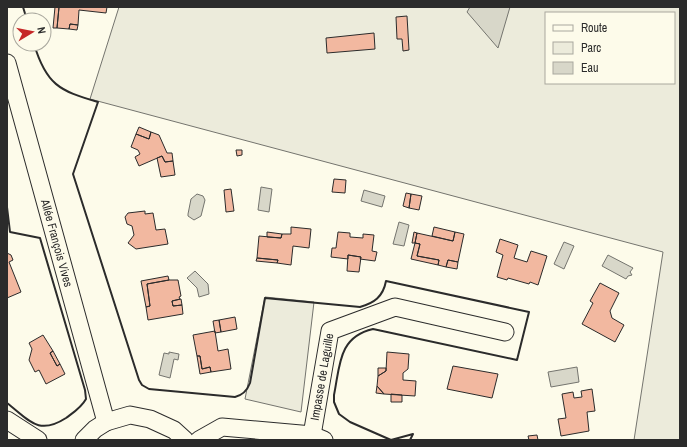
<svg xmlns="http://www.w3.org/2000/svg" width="687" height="447" font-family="'Archivo Narrow',sans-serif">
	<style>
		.green { fill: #ecebdb; stroke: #74746e; fill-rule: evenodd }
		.water { fill: #d8d7c9; stroke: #74746e }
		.building { fill: #f2b8a0; stroke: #2b2b2b }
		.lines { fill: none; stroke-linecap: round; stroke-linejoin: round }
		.street-casing { stroke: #2b2b2b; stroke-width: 19 }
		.street { stroke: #fdfbea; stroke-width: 17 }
		.wall { stroke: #2b2b2b; stroke-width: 2 }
		.labels { text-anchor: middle; stroke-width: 3; stroke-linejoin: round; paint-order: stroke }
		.street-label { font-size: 12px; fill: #2b2b2b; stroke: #fdfbea }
	</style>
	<rect width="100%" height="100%" fill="#fdfbea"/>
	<path class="green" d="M119,7H680V440H634L663,252L90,99ZM546,13H674V83H546Z
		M265,297L314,302L301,412L245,399Z"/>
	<path class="water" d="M470,7H510L498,48L467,12Z
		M261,187L272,189L269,212L258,210Z
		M364,190L385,196L382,207L361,201Z
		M197,194L203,196L205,200L201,216L194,220L188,216V214L191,199Z
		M399,222L409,225L404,246L393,244Z
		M564,242L574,246L564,269L554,264Z
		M608,255L633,268L630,272L632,275L628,276L626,279L602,266Z
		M195,271L208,284L209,294L199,297L197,288L187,278Z
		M169,352L179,354L178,360L174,359L170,378L159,375L164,353L169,354Z
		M577,367L579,382L551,387L548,372Z"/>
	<path class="building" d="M55,7H59L57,28H53Z
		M59,7H107L106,13L79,10L78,25L70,24L69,29L57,28Z
		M407,16L409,50L403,51L402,39H397L396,17Z
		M70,24L78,25L77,30L69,29Z
		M374,33L375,49L327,53L326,38Z
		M139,127L151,132L149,139L136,134Z
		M151,132L159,135L167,153H172L173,161L165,162L162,156L139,166L135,157L140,154L138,150L131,147L136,134L149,139Z
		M236,150H242V155L237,156Z
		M162,156L165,162L173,161L175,175L161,177L157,158Z
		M334,179L346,180L345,193L332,192Z
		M231,189L234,211L226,212L224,190Z
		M406,193L411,194L409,208L403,206Z
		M411,194L422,196L419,210L409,208Z
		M145,211V214L153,213L156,230L165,229L168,244L136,249L128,243L134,235L132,226L127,224L125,217L128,213Z
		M291,227L311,229L309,248L293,246L291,265L277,263L278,260L257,258L259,236L281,238L282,234H291Z
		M434,227L455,232L453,241L432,236Z
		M267,232L282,234L281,238L267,237Z
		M338,232L350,233V237L363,238V234L374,235L372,251L377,252L375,261L360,259L361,257L348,255V259L331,257L332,248H336Z
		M414,232L417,233L415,243H412Z
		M455,232L464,234L458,262L448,260L446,267L438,265L439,260L417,256L420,244L415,243L417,233L453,241Z
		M500,239L518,245L514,258L527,262L531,251L547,256L538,285L530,282L529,284L508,278L507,280L497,277L503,255L496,252Z
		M415,243L420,244L417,256L439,260L438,265L411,259Z
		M7,253L11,255L13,260L9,262L21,292L7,298Z
		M348,255L361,257L359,272L347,271Z
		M257,258L278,260L277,263L256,261Z
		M448,260L458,262L457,269L446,267Z
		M168,276L169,280L147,284L150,306L146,307L141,281Z
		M169,280H178L181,296L179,297L180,299L172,301L173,306L182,305L183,314L148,320L146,307L150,306L147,284Z
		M600,283L619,293L610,311L612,318L624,325L615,342L582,324L593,303L590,301Z
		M181,299L182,305L173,306L172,301Z
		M235,317L237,329L221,332L219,320Z
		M219,320L221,332L215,333L213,321Z
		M215,331L218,351L228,349L231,369L211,372L210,367L202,369L200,356H197L193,335Z
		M43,335L53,351L50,353L57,366L60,364L65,374L46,384L39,370L35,372L29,360L32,349L29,343Z
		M53,351L60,364L57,366L50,353Z
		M387,352L409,354L408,369L403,373V380L416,381L415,396L384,394L377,386L378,376L386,371Z
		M197,356H200L202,369L210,367L211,372L200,374Z
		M453,366L498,374L492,398L447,389Z
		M378,368H386V371L378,376Z
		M377,386L384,394L376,393Z
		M592,389L595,411L587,412L589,431L561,436L558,419L566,418L562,394L573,392L574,398L582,397L581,391Z
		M391,394L402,395V402H391Z
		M537,435L538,440H529L528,436Z"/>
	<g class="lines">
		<g class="street-casing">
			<g id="street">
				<path id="s1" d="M7,63L106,422"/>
				<path d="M7,420L38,440"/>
				<path id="s2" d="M312,435L330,331L395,307L505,332"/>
				<path d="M84,440L95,429L106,422L130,415L150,419L174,430L185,440"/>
				<path d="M199,440L222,427L312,435L324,440"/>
			</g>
		</g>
		<use href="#street" class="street"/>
		<path class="wall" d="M23,7L27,20
			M34,44C46,84 59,91 98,102L73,174L139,380L142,385L149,389L235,397C243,395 247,391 250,383L265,298L360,307C374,303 383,297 386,281L529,312L517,360L373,329C338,337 340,366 334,395V402L339,414L350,422L391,440L413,434L410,440
			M7,207L10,232L40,238L85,390L86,399C81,408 74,412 66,418C38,436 29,420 7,403"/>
	</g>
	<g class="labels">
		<g class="street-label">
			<text dy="4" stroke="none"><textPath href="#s1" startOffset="187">Allée François Vives</textPath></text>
			<text dy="4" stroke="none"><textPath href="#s2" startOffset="59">Impasse de Laguille</textPath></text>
		</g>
	</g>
	<rect width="687" height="447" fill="none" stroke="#2b2b2b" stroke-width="16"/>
	<rect x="545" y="12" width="130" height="72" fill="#fdfbea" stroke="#a9a89e"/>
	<rect x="553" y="25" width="20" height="6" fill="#fdfbea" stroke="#a9a89e"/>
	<text x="581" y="32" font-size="12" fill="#2b2b2b">Route</text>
	<rect x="553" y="42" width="20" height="12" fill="#ecebdb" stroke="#a9a89e"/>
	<text x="581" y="52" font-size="12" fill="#2b2b2b">Parc</text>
	<rect x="553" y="62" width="20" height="12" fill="#d8d7c9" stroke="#a9a89e"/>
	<text x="581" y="72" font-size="12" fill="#2b2b2b">Eau</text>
	<g transform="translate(32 32) rotate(80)"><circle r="19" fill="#fdfbea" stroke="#a9a89e"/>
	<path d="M0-3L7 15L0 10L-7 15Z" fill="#c62828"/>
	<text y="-6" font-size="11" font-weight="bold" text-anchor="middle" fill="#2b2b2b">N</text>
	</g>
</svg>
